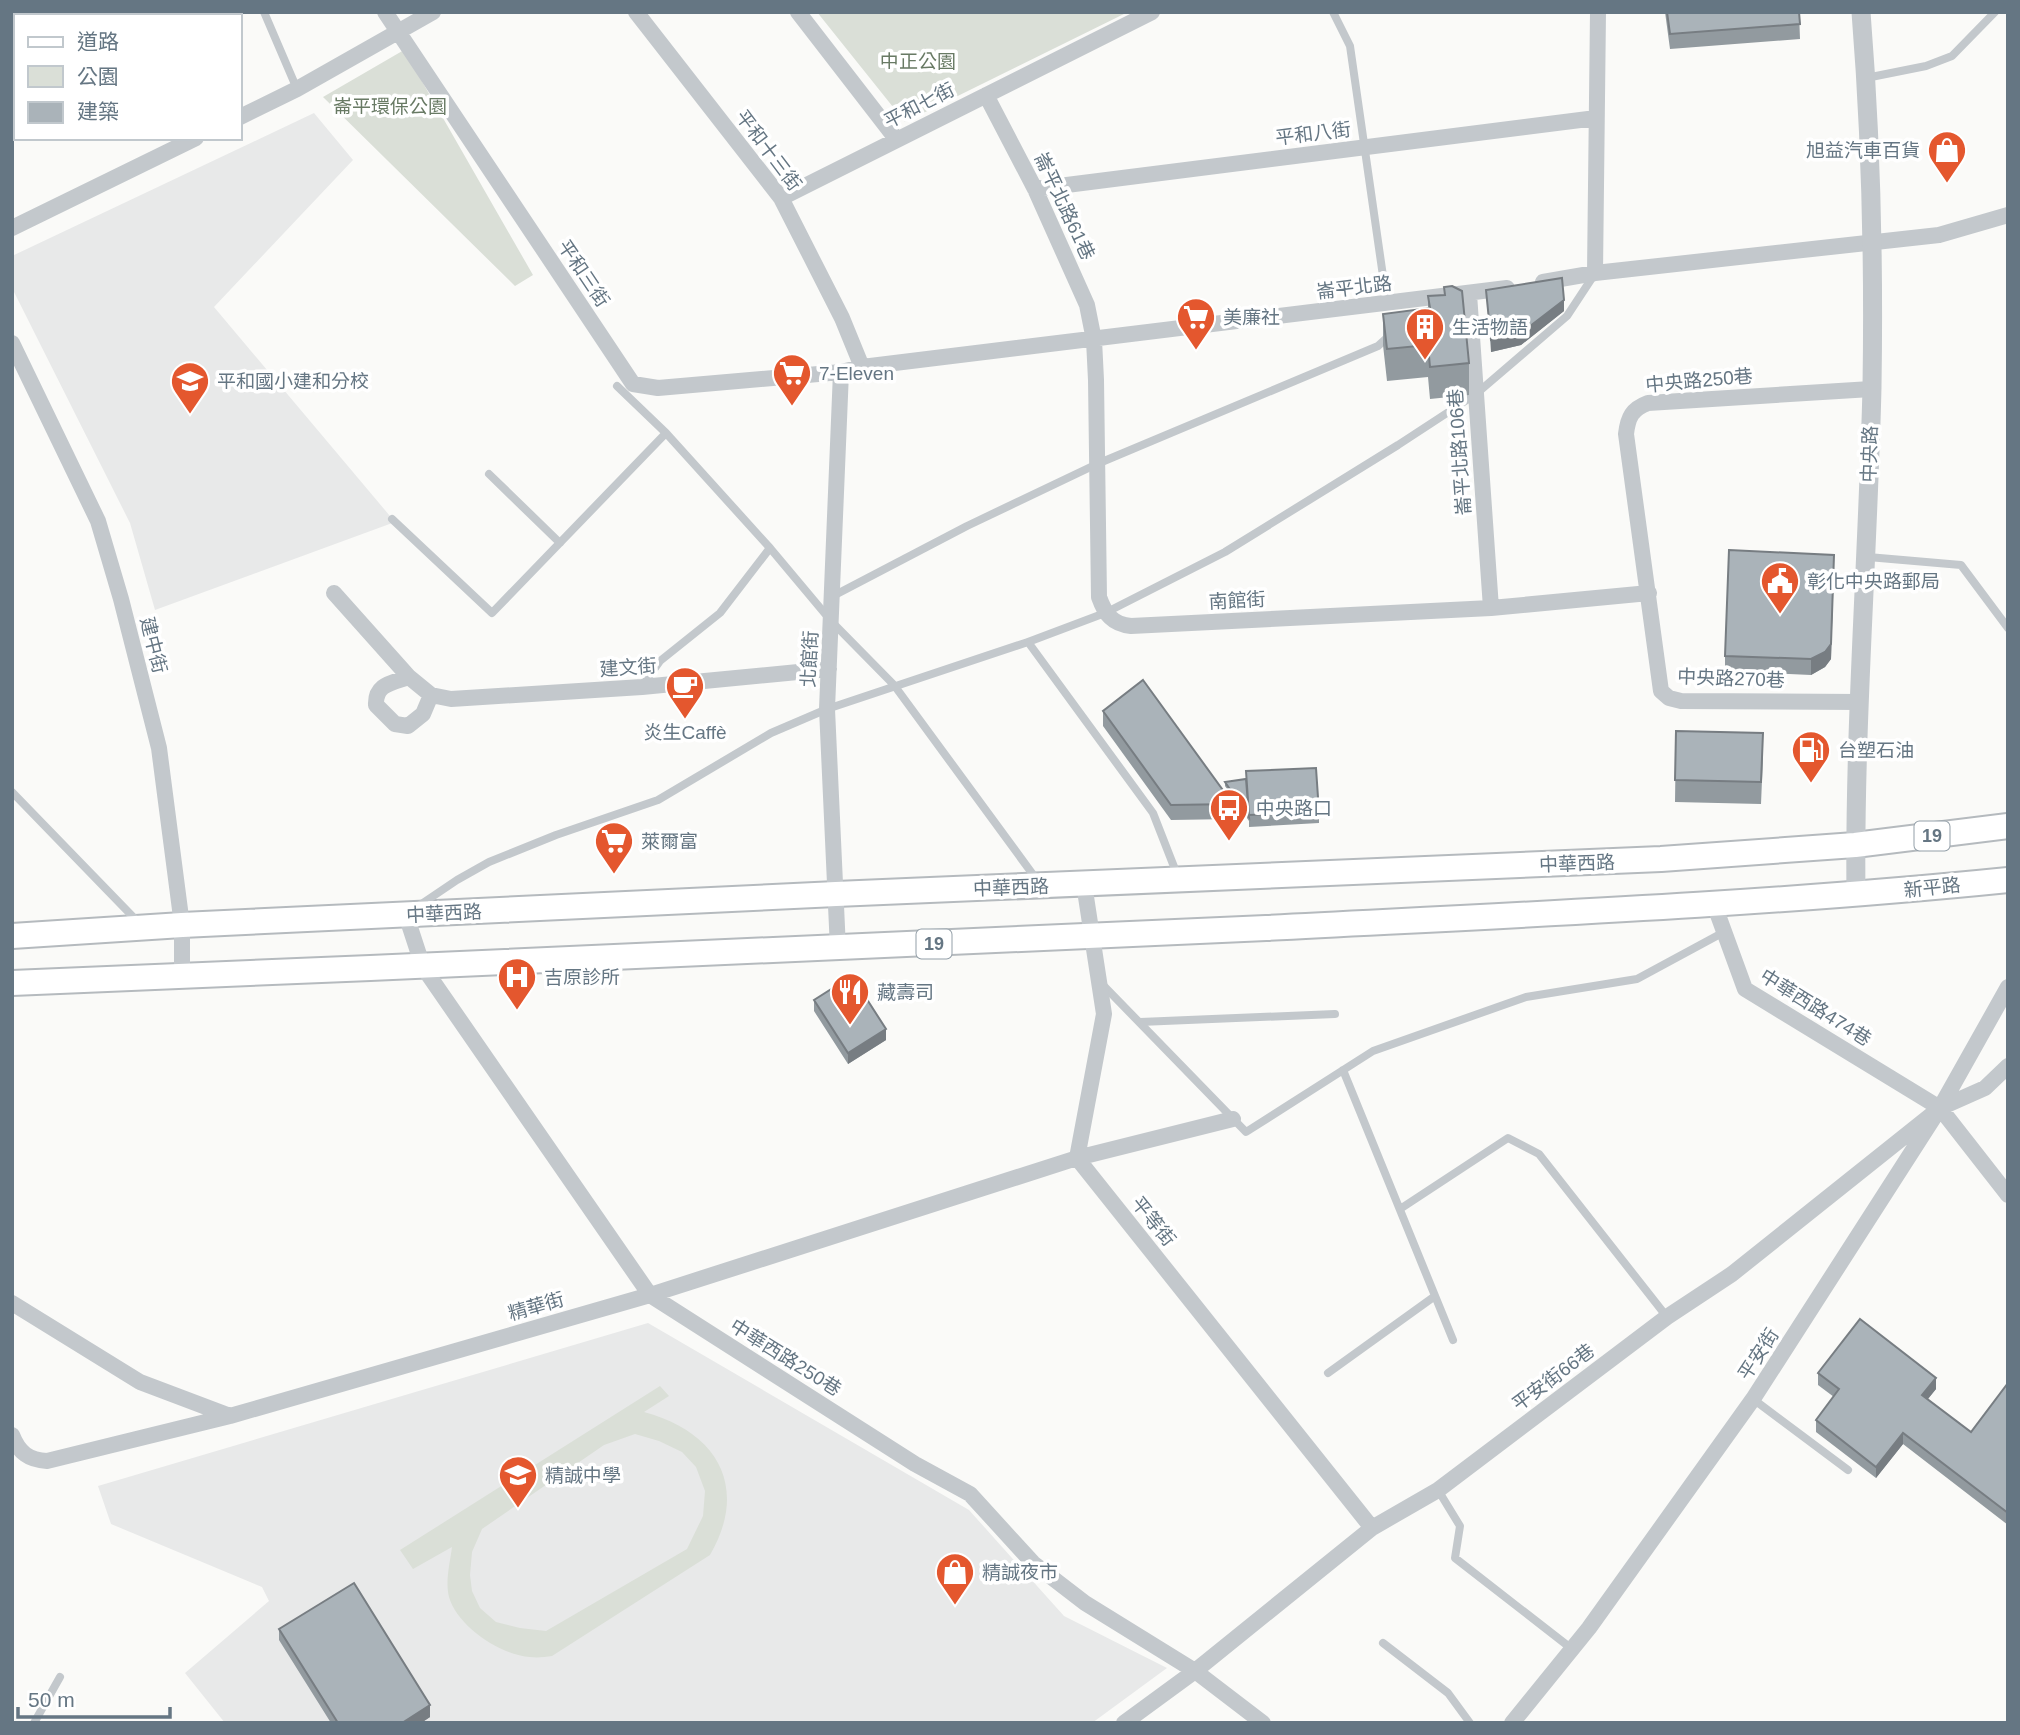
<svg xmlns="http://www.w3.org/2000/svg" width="2020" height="1735" font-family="Helvetica,'Noto Sans TC',sans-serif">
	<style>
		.built { fill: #e8e9e9 }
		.green { fill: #dadfd7; fill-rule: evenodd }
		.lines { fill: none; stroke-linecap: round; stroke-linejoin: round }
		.primary-casing { stroke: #b5babe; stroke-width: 28 }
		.service { stroke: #c3c8cc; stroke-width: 8 }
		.minor { stroke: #c3c8cc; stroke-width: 16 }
		.tertiary { stroke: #c3c8cc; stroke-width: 19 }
		.primary { stroke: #fff; stroke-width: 24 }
		.wall { fill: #929a9f }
		.shaded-wall { fill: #777d82 }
		.building { fill: #aab3b9; stroke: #777d82; stroke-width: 2 }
		.labels { text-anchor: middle; stroke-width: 7; stroke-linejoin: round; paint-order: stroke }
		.shield { fill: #fff; stroke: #939fa8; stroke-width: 2 }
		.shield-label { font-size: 18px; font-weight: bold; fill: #657683 }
		.park-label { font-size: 19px; fill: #687a64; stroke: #fff }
		.street-label { font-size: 19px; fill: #657683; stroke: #fff }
		.poi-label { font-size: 19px; fill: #657683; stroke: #fff; text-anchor: start }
	</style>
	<rect width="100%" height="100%" fill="#fafaf8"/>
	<path class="built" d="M314,113L353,160L214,307L395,522L155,610L130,523L12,288V256Z
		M648,1323L969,1510L1064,1616L1167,1668L1092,1723H225L185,1673L269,1601L262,1587L111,1524L98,1486Z"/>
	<path class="green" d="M817,12H1128L905,122Z
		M404,50L533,275L515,286L323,97Z
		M660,1386L669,1396L644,1412C716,1431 750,1486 710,1555L552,1656C545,1657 537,1658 530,1657C500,1655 457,1626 449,1597C445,1581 450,1563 452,1547L413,1569L400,1550ZM635,1434L659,1441L682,1452L696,1467L705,1491L703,1516L687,1549L546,1631L520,1628L496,1622L480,1608L472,1591L470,1575L472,1552L482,1529L604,1445Z"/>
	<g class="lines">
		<g class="primary-casing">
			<path id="primary" d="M12,936L182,925L836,894L1661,859L1855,845L2008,826
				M12,983C430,965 848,949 1266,928C1514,915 1761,905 2008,880"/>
		</g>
		<path class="service" d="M264,12L297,89
			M1333,12L1350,46L1387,304
			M1866,78L1926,66L1952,56L1995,12
			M617,386L666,433L770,548L832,622L894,685L1037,880
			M489,474L560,543
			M392,519L492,613L666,433
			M1868,557L1961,565L2008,628
			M833,596L967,526L1097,464L1378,346L1390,335
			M1028,642L1153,813L1178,877
			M643,685L660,661L720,613L770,548
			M12,792L139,923
			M417,907L457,880L489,862L556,835L658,800L771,733L827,709L1028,642L1105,613L1225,552L1398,445L1476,394L1567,316L1594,275
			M1101,983L1246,1132L1373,1051L1526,997L1637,979L1724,932
			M1140,1022L1335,1014
			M1343,1070L1453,1340
			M1400,1209L1508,1138L1539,1154L1667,1317
			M1328,1373L1435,1296
			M1753,1399L1848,1470
			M1438,1490L1460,1526L1455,1558L1572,1649
			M1383,1643L1448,1693L1470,1723
			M34,1723L60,1677"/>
		<path class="minor" d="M96,12L98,16
			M385,12L633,384L658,388L841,372L862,367L1507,288
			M636,12L781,198L842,318L862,367
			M798,12L897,140
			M986,95L1035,189L1087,305L1094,340L1096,380L1099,597C1105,614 1112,624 1131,626L1491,608L1649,593
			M240,117L297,89L433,12
			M1035,189L1596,118
			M781,198L1152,12
			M12,228L196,138
			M1595,273L1598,12
			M1543,282L1595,273L1939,235L2008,215
			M1469,294L1491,608
			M12,343L98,521L121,599L159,748L182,925V976
			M334,593L409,677L431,695L423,714L408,726L395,724L376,705C375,684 392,683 409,677
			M431,695L451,699L642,687L829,669
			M1859,702L1681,701L1669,698L1661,691L1626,434C1628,417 1632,409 1648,403L1871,389
			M1084,884L1104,1014L1077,1158L1372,1528
			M1714,904L1745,989L1940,1108L2008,1195
			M406,915L423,967L650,1295L915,1464L970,1494L1033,1563L1085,1603L1195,1671L1263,1723
			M838,949L827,709L841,372
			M12,1303L140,1382L230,1416
			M12,1435C19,1453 29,1460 47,1461L230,1416L650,1295L1077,1158L1233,1119
			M1124,1723L1195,1671L1372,1528L1438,1490L1667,1317L1732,1274L1940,1108L1985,1088L2008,1066
			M1512,1723L1589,1628L1753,1399L1940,1108L2008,987"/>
		<path class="tertiary" d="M1856,895C1854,726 1868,557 1872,387C1874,262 1871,137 1861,12"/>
		<use href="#primary" class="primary"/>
	</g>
	<path class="wall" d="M1665,12H1799L1800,39L1670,49Z
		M1444,287L1469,363V395L1430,399L1428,377L1387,381L1383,345V314L1428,309V296L1444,295Z
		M1486,290L1564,311L1521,345L1491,352Z
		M1834,570L1831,659L1825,667L1811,675L1725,671V656Z
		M1103,711L1233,804V819L1171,820L1103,726Z
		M1676,731L1763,756L1761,804L1675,802Z
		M1225,782L1319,812V823L1249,827V821L1225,786Z
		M814,1000L886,1040L848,1064L814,1011Z
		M1818,1373L1936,1389L1928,1399L1971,1432L2008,1383V1525L1903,1444L1876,1478L1816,1432V1420L1834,1397L1818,1385Z
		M279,1629L430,1717L421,1723H331L279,1640Z"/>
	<path class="shaded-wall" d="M1564,300V311L1521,345L1491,352V340Z
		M1834,555L1831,659L1825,667L1811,675V659Z
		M886,1029V1040L848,1064V1053Z
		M1936,1378V1389L1922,1406V1395Z
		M1903,1433V1444L1876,1478V1467Z
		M430,1705V1717L421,1723H402Z"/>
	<path class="building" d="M1667,12H1799L1800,24L1670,34Z
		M1562,278L1564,300L1521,333L1491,340L1486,290Z
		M1452,286L1462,291L1469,363L1430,367L1428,345L1387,349L1383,314L1430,308L1428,296L1445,295L1444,287Z
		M1729,550L1834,555L1831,644L1825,652L1811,659L1725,656Z
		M1143,680L1233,804L1171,805L1103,711Z
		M1676,731L1763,733L1761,782L1675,780Z
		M1316,768L1319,812L1249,815L1246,771Z
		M1246,779L1249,817L1225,782Z
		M852,976L886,1029L848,1053L814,1000Z
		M1860,1319L1936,1378L1922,1395L1971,1432L2008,1383V1513L1903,1433L1876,1467L1816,1420L1839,1389L1818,1373Z
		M354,1583L430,1705L402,1723H338L279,1629Z"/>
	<defs>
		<g id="shop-pin" transform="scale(2.0125)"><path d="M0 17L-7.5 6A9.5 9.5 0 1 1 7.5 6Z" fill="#e4572e" stroke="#fff"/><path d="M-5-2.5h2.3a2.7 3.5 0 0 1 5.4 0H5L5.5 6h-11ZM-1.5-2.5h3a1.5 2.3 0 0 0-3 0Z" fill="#fff"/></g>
		<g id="supermarket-pin" transform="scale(2.0125)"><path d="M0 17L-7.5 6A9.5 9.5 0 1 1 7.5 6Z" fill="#e4572e" stroke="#fff"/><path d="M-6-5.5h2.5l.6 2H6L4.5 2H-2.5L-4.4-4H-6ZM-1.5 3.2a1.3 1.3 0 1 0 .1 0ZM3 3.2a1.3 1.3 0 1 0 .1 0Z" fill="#fff"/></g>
		<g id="building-pin" transform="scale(2.0125)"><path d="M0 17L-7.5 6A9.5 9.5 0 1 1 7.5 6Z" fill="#e4572e" stroke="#fff"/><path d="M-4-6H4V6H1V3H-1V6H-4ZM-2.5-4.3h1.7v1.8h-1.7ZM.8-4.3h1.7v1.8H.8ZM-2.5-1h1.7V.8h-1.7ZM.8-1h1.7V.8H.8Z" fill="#fff"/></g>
		<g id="school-pin" transform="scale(2.0125)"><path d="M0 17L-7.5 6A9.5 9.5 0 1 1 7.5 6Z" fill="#e4572e" stroke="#fff"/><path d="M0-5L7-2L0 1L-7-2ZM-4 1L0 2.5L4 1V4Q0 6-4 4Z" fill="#fff"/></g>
		<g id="civic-pin" transform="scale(2.0125)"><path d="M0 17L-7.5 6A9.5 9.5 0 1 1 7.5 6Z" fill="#e4572e" stroke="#fff"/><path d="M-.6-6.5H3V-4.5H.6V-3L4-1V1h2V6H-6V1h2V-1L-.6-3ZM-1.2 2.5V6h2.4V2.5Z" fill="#fff"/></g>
		<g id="cafe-pin" transform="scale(2.0125)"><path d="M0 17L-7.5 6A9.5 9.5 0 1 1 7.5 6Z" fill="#e4572e" stroke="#fff"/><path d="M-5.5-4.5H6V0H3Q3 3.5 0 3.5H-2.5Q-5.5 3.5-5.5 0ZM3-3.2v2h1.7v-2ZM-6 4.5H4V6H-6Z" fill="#fff"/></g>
		<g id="fuel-pin" transform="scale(2.0125)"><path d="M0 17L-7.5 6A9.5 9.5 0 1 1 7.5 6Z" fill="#e4572e" stroke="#fff"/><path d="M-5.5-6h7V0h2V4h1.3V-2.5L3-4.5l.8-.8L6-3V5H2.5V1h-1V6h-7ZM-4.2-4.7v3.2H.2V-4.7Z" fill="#fff"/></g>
		<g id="bus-pin" transform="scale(2.0125)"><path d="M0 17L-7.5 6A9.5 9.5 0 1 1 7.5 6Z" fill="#e4572e" stroke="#fff"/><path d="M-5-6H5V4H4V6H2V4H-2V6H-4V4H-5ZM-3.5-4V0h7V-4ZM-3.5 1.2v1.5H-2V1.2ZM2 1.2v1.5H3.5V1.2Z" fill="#fff"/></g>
		<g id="hospital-pin" transform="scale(2.0125)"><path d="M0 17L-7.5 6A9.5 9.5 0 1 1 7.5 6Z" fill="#e4572e" stroke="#fff"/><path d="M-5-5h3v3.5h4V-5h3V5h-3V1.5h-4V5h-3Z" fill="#fff"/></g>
		<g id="restaurant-pin" transform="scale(2.0125)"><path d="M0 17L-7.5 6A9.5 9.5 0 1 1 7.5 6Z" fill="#e4572e" stroke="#fff"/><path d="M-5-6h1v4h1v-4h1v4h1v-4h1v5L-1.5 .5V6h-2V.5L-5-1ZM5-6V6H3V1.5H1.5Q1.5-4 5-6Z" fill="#fff"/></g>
	</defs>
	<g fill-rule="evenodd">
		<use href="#shop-pin" x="1947" y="150"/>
		<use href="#supermarket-pin" x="1196" y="317"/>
		<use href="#building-pin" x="1425" y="327"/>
		<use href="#supermarket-pin" x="792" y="373"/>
		<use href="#school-pin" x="190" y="381"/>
		<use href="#civic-pin" x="1780" y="581"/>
		<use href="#cafe-pin" x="685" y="686"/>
		<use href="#fuel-pin" x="1811" y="750"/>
		<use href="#bus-pin" x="1229" y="808"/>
		<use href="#supermarket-pin" x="614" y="841"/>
		<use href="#hospital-pin" x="517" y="977"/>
		<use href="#restaurant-pin" x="850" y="992"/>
		<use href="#school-pin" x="518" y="1475"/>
		<use href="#shop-pin" x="955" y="1572"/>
	</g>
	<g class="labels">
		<g class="shield">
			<rect x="1914.5" y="821.5" width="35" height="29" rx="5"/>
			<rect x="916.5" y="929.5" width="35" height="29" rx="5"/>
		</g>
		<g class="shield-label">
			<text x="1932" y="842">19</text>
			<text x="934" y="950">19</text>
		</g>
		<g class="park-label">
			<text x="918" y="68">中正公園</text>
			<text x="390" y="113">崙平環保公園</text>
		</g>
		<g class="street-label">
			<text transform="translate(919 105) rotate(-27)" y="7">平和七街</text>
			<text transform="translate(1313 133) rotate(-7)" y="7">平和八街</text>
			<text transform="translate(769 150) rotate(53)" y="7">平和十三街</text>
			<text transform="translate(1065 206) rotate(65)" y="7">崙平北路61巷</text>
			<text transform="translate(584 273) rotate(56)" y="7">平和三街</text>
			<text transform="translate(1354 287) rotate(-7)" y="7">崙平北路</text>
			<text transform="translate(1699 380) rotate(-5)" y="7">中央路250巷</text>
			<text transform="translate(1459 452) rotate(-94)" y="7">崙平北路106巷</text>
			<text transform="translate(1869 454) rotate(-88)" y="7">中央路</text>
			<text transform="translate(1237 600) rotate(-3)" y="7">南館街</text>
			<text transform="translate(154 645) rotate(76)" y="7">建中街</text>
			<text transform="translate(809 659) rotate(-87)" y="7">北館街</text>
			<text transform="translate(628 667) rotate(-4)" y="7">建文街</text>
			<text transform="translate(1731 678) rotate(2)" y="7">中央路270巷</text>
			<text transform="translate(1577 863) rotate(-2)" y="7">中華西路</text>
			<text transform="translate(1011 887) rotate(-2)" y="7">中華西路</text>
			<text transform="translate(1932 887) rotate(-6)" y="7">新平路</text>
			<text transform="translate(444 913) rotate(-3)" y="7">中華西路</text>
			<text transform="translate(1816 1007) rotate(32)" y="7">中華西路474巷</text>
			<text transform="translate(1154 1221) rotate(51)" y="7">平等街</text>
			<text transform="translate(536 1306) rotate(-16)" y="7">精華街</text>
			<text transform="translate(1758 1354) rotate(-57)" y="7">平安街</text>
			<text transform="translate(786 1357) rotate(32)" y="7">中華西路250巷</text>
			<text transform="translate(1553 1377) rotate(-37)" y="7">平安街66巷</text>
		</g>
		<g class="poi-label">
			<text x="1920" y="157" text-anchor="end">旭益汽車百貨</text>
			<text x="1223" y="324">美廉社</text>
			<text x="1452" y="334">生活物語</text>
			<text x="819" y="380">7-Eleven</text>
			<text x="217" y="388">平和國小建和分校</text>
			<text x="1807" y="588">彰化中央路郵局</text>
			<text x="685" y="739" text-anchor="middle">炎生Caffè</text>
			<text x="1838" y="757">台塑石油</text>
			<text x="1256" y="815">中央路口</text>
			<text x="641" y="848">萊爾富</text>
			<text x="544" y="984">吉原診所</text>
			<text x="877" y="999">藏壽司</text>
			<text x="545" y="1482">精誠中學</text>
			<text x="982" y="1579">精誠夜市</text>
		</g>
	</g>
	<rect width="2020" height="1735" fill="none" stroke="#657683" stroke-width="28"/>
	<rect x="14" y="14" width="228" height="126" fill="#ffffff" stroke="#c1c8cd" stroke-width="2"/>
	<rect x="28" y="37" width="35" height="10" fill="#ffffff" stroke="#c1c8cd" stroke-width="2"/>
	<text x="77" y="49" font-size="21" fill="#657683">道路</text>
	<rect x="28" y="66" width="35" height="21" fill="#dadfd7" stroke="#c1c8cd" stroke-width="2"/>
	<text x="77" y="84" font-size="21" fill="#657683">公園</text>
	<rect x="28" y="102" width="35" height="21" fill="#aab3b9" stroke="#c1c8cd" stroke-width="2"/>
	<text x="77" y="119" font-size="21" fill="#657683">建築</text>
	<path d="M18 1707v10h152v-10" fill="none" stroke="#657683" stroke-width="3.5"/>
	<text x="28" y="1707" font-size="21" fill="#657683" stroke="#ffffff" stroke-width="5" paint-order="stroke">50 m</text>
</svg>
